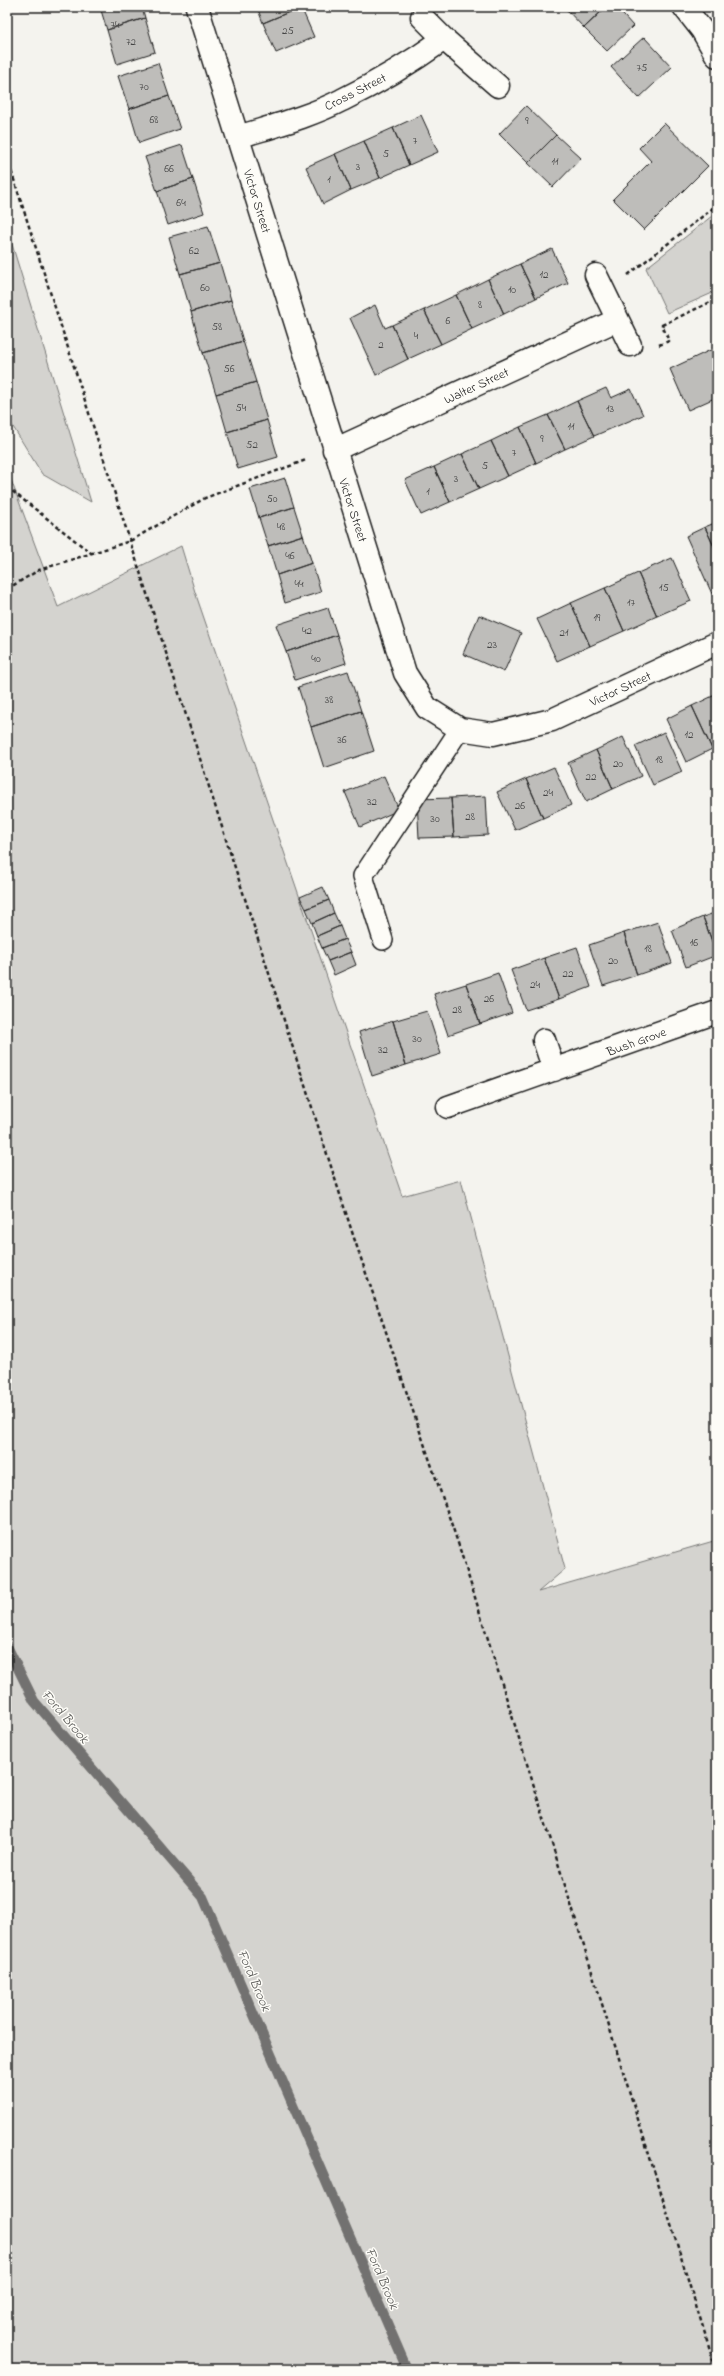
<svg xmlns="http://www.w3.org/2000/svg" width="724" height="2376" font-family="'Indie Flower',sans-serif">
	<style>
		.green { fill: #d4d3cf; stroke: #787876 }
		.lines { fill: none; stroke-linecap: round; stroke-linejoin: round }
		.stream { stroke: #72716f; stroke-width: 10 }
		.building { fill: #bebdba; stroke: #1c1c1c }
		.service-casing { stroke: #1c1c1c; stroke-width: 22 }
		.minor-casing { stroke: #1c1c1c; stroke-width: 25 }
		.secondary-casing { stroke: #1c1c1c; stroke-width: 25 }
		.path { stroke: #1c1c1c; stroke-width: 2.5; stroke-dasharray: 4 3; stroke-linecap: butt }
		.service { stroke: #fdfcf7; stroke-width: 19 }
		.minor { stroke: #fdfcf7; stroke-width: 22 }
		.secondary { stroke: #fdfcf7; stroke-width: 22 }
		.labels { text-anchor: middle; stroke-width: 3; stroke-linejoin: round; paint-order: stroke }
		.number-label { font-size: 11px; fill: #444 }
		.street-label { font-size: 13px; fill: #1c1c1c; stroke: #fdfcf7 }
		.water-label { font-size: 14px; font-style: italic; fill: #5c5c5a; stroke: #fdfcf7 }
	</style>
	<rect width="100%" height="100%" fill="#f4f3ee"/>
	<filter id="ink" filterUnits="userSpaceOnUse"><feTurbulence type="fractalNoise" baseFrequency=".025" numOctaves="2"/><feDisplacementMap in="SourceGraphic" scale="8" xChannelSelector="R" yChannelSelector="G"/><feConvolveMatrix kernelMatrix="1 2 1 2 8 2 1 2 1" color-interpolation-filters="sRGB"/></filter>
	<g filter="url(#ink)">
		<path class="green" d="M717,212V291L667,313L646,268Z
			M7,228L91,502L42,474L7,417Z
			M7,469L58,607L181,546L195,592L402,1196L461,1180L565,1569L538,1592L717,1540V2369H7Z"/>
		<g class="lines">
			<path class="stream" d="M7,1646L34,1701L203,1897L407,2369"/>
		</g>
		<path class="building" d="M100,7H142L145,18L107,30Z
			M257,7H301L263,23Z
			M301,7L314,37L276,53L263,23Z
			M564,7H606L584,28Z
			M606,7H616L633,26L607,51L584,28Z
			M145,18L155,52L117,64L107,30Z
			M644,37L672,67L639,98L611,67Z
			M158,63L169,96L129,109L118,76Z
			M169,96L180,129L139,143L129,109Z
			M526,106L556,135L528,163L499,134Z
			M421,115L438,152L409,165L393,128Z
			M664,123L708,166L644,230L613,199L651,161L639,148Z
			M393,128L409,165L380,178L364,141Z
			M556,135L581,158L553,187L528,163Z
			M364,141L380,178L351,190L335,154Z
			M182,145L193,179L157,191L145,157Z
			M335,154L351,190L323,204L306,167Z
			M193,179L204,213L168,225L157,191Z
			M208,226L220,263L180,274L169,237Z
			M552,249L568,283L536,298L520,264Z
			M220,263L231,300L191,312L180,274Z
			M520,264L536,298L504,314L488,279Z
			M488,279L504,314L472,329L456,295Z
			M456,295L472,329L441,344L424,310Z
			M231,300L243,341L203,353L191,312Z
			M375,305L385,328L392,325L408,359L376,375L350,318Z
			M424,310L441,344L408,359L392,325Z
			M243,341L256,382L216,394L203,353Z
			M717,347V397L688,410L670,369Z
			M256,382L267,420L227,432L216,394Z
			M606,388L611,398L631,389L643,415L594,436L577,401Z
			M577,401L594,436L565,449L548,415Z
			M548,415L565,449L536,463L520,427Z
			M267,420L278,457L238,469L227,432Z
			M520,427L536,463L508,476L491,441Z
			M491,441L508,476L479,489L462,454Z
			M462,454L479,489L450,502L434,467Z
			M434,467L450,502L421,515L405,480Z
			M285,478L294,507L259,518L250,489Z
			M294,507L303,535L268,546L259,518Z
			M717,522V553L705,527Z
			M705,527L717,553V605L686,536Z
			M303,535L312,563L277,575L268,546Z
			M672,558L691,601L657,616L638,573Z
			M312,563L321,592L285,603L277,575Z
			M638,573L657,616L624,631L605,588Z
			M605,588L624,631L590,646L571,603Z
			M571,603L590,646L557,661L537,619Z
			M328,608L337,635L286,652L276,625Z
			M479,615L521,633L504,672L463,654Z
			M337,635L346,663L295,680L286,652Z
			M348,671L361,711L311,727L298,687Z
			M717,694V747L712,749L692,706Z
			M692,706L712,749L686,762L666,719Z
			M361,711L374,751L324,768L311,727Z
			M664,732L682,772L653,785L635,746Z
			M623,737L641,776L613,789L596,750Z
			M596,750L613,789L586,802L568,763Z
			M554,767L571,805L543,818L526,779Z
			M384,776L399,810L360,827L345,792Z
			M526,779L543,818L515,830L497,792Z
			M486,796L488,835L454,837L451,798Z
			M451,798L454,837L419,838L417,799Z
			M323,887L329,900L306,909L300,897Z
			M329,900L334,913L312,923L306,909Z
			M717,912V954L703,917Z
			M334,913L340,926L317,936L312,923Z
			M703,917L717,955L686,967L672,930Z
			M658,922L672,963L637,975L624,933Z
			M340,926L345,939L322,948L317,936Z
			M624,933L637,975L603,986L589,945Z
			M345,939L351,952L328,961L322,948Z
			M577,947L591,987L559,999L544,958Z
			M351,952L356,965L334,975L328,961Z
			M544,958L559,999L526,1010L511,970Z
			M498,973L512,1013L480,1024L466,984Z
			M466,984L480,1024L448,1035L434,994Z
			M427,1011L441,1054L406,1065L393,1021Z
			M393,1021L406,1065L372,1076L359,1032Z"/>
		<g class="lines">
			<g class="service-casing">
				<path id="service" d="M383,940L363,876L460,729"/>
			</g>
			<g class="minor-casing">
				<path id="minor" d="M197,7L405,673L427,708L460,729L493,734L552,720L717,643
					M422,17L444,39L498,86
					M238,137C273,126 309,117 342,100C377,83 412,62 444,39
					M596,275L630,345
					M334,450L617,320
					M544,1040L554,1070
					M448,1107L717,1012"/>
			</g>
			<g class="secondary-casing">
				<path id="secondary" d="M684,7L702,30L717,56"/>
			</g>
			<path class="path" d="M7,158L354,1238L458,1543L716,2369
				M628,275L717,205
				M659,345L669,341L662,325L717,299
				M7,487L91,553
				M7,589L39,570L130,541L205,498L306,460"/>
			<use href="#service" class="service"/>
			<use href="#minor" class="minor"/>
			<use href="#secondary" class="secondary"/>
		</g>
	</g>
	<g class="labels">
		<g class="number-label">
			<text x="115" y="28">74</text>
			<text x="288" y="34">25</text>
			<text x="131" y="45">72</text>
			<text x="642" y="71">75</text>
			<text x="144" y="90">70</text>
			<text x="154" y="123">68</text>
			<text x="527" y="124">9</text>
			<text x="415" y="144">7</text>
			<text x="386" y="157">5</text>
			<text x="555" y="165">11</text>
			<text x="358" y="170">3</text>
			<text x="169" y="172">66</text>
			<text x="329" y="183">1</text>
			<text x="181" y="206">64</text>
			<text x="194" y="254">62</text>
			<text x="544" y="278">12</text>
			<text x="205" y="291">60</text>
			<text x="512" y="293">10</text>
			<text x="480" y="308">8</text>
			<text x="448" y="324">6</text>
			<text x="217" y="330">58</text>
			<text x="416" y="339">4</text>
			<text x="381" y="348">2</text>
			<text x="229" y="372">56</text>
			<text x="241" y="411">54</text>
			<text x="610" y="412">13</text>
			<text x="571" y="430">11</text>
			<text x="542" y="442">9</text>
			<text x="252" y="448">52</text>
			<text x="514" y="456">7</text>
			<text x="485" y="469">5</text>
			<text x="456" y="482">3</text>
			<text x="428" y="495">1</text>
			<text x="272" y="502">50</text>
			<text x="281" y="530">48</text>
			<text x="290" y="559">46</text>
			<text x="299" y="587">44</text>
			<text x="664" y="591">15</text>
			<text x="631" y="606">17</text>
			<text x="597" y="621">19</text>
			<text x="307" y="634">42</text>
			<text x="564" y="636">21</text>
			<text x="492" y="648">23</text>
			<text x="316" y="662">40</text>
			<text x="329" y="703">38</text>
			<text x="689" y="738">12</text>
			<text x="342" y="743">36</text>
			<text x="659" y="763">18</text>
			<text x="618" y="767">20</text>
			<text x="591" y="780">22</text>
			<text x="548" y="796">24</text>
			<text x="372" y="805">32</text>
			<text x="520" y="809">26</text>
			<text x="470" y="820">28</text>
			<text x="435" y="822">30</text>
			<text x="694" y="946">16</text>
			<text x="648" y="952">18</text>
			<text x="613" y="964">20</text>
			<text x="568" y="977">22</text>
			<text x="535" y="988">24</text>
			<text x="489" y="1002">26</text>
			<text x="457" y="1013">28</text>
			<text x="417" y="1042">30</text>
			<text x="383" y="1053">32</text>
		</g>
		<g class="street-label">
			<text transform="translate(355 91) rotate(-27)" y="5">Cross Street</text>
			<text transform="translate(258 201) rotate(73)" y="5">Victor Street</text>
			<text transform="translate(476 385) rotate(-25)" y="5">Walter Street</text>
			<text transform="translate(354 510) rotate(72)" y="5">Victor Street</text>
			<text transform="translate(620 688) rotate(-25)" y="5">Victor Street</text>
			<text transform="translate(636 1041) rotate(-20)" y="5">Bush Grove</text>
		</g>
		<g class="water-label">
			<text transform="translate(66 1716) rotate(50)" y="5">Ford Brook</text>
			<text transform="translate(255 1980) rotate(67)" y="5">Ford Brook</text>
			<text transform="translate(383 2278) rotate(67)" y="5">Ford Brook</text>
		</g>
	</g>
	<rect width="724" height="2376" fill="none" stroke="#fdfcf7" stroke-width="24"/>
	<rect x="12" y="12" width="700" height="2352" fill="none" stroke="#1c1c1c" stroke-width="1.5" filter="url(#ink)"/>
</svg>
